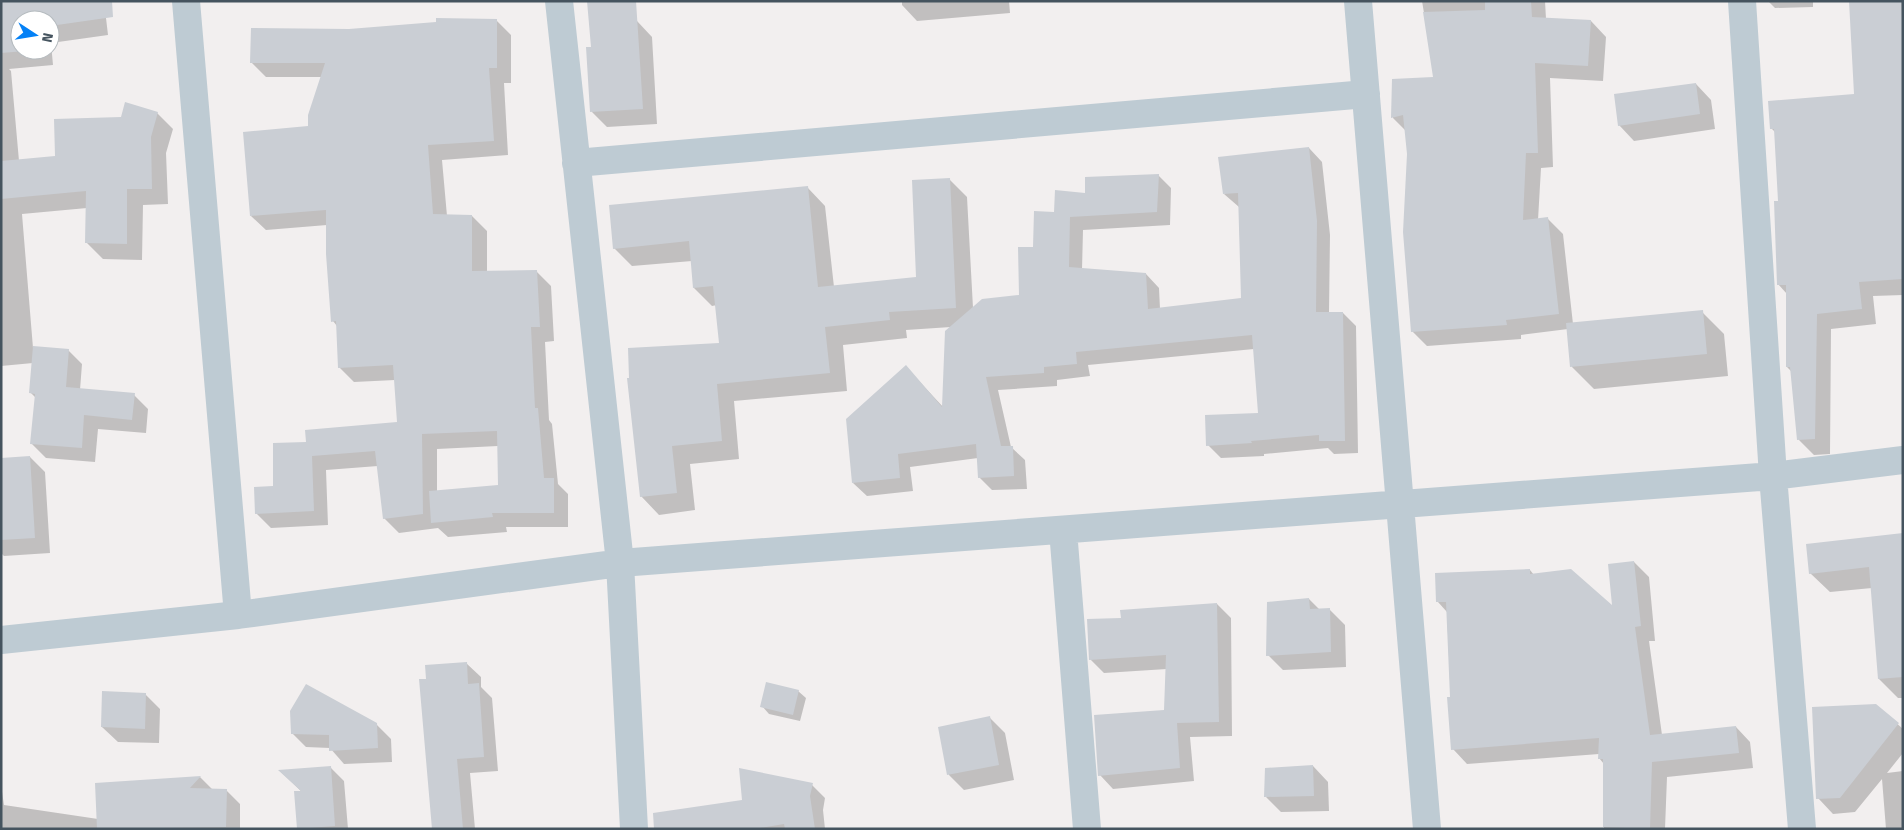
<svg xmlns="http://www.w3.org/2000/svg" width="1904" height="830" font-family="'Fira Sans',sans-serif">
	<style>
		.shadow { fill: #0003; fill-rule: evenodd }
		.building { fill: #caced4 }
		.lines { fill: none; stroke-linecap: round; stroke-linejoin: round }
		.street { stroke: #becbd3; stroke-width: 28 }
	</style>
	<rect width="100%" height="100%" fill="#f2efef"/>
	<path class="shadow" d="M1,1H104L108,35L51,43L53,65L9,69L11,71L19,161L57,158L122,118L157,113L173,129L166,153L168,204L143,205L142,260L103,259L87,243V208L22,214L33,348L68,350L82,364L80,390L134,395L148,409L146,433L98,429L95,462L46,458L32,444L36,398L31,393L33,363L1,366ZM20,20H50V50H20Z
		M902,1H1009L1010,13L917,21L902,5Z
		M1422,1H1545L1546,19L1591,21L1606,37L1603,81L1550,78L1553,167L1541,168L1538,220L1548,219L1563,234L1573,324L1702,312L1724,334L1728,376L1594,389L1572,367L1568,329L1521,335V339L1427,346L1412,331L1408,154L1406,131L1393,118V80L1435,79Z
		M1768,1H1813V7L1775,8Z
		M1850,1H1903V295L1873,296L1876,324L1831,329L1830,454L1814,455L1799,440L1792,372L1787,367V294L1778,284L1779,202L1776,133L1772,129L1856,95Z
		M496,20L511,35V83H504L508,155L442,160L447,216H472L487,231V272L536,271L551,286L554,341L545,342L549,420L552,424L558,484L568,494V527H506L507,532L448,537L438,528L399,533L384,518L378,466L326,470L328,525L271,528L256,513L308,443L399,423L395,380L354,382L339,367L337,326L333,321L327,225L266,230L251,216L309,128L322,77H266L251,62L349,31ZM498,446L499,486L437,492V449Z
		M637,21L652,37L657,124L607,127L592,112V48Z
		M1696,84L1711,100L1715,129L1634,141L1619,125Z
		M1309,148L1322,162L1330,235L1329,313H1343L1356,326L1358,453L1334,454L1328,448L1264,454V456L1221,458L1208,445L1260,414L1254,349L1088,365L1090,376L1057,380V386L998,390L1011,447L1025,460L1027,489L992,490L979,477L978,458L910,467L913,491L867,496L853,483L906,367L944,408L951,327L906,330L907,338L843,345L847,391L734,401L739,459L690,464L695,510L659,515L641,496L721,344L717,305L712,306L694,288L692,261L632,266L614,248L807,187L825,206L834,287L918,278L949,179L967,197L973,308L1020,296L1034,248L1055,213L1087,194L1158,175L1171,188L1170,225L1083,230L1082,270L1146,274L1159,288L1160,309L1242,299L1239,207L1224,194Z
		M30,457L45,472L50,553L4,556L1,553V459Z
		M1903,535V698H1898L1879,679L1872,588L1830,592L1810,573Z
		M1634,562L1649,577L1655,641H1649L1662,735L1736,727L1750,742L1753,768L1667,777L1665,829H1604V764L1599,758V754L1467,764L1453,749L1447,612L1438,602L1530,570L1534,575L1614,608Z
		M1309,599L1320,610L1329,609L1345,625L1346,667L1283,670L1268,655Z
		M1217,604L1231,618L1232,736L1190,737L1194,781L1113,789L1100,775L1166,711L1167,669L1104,673L1090,659L1122,619Z
		M466,663L481,677V687L492,698L498,771L470,773L475,829H434L428,680Z
		M798,691L806,698L800,721L769,714L762,706Z
		M145,694L160,709L159,743L118,742L102,727Z
		M989,717L1005,733L1014,780L964,790L949,775L939,728Z
		M1893,720L1903,729V753L1887,773L1903,771V829H1886L1882,779L1855,812L1833,814L1818,798Z
		M376,724L391,739L392,762L344,764L330,748L306,747L292,733Z
		M1313,766L1328,782L1329,811L1281,812L1266,797Z
		M331,768L344,781L348,829H298L302,792L280,771Z
		M200,777L213,790H226L240,804V829H1V785L4,805L98,819Z
		M812,785L825,798L823,810L825,829H689L744,801Z"/>
	<path class="building" d="M1,1H112L113,17L50,26V20H20V50H38L1,53Z
		M587,1H636L643,109L590,112L586,47H591Z
		M1485,1H1531L1532,17L1591,20L1588,66L1535,63L1538,153H1526L1523,220L1548,217L1559,314L1506,320L1507,325L1411,332L1403,232L1407,154L1403,115L1391,118L1392,79L1433,77L1423,12L1485,10Z
		M1849,1H1901L1903,37V279L1859,282L1862,309L1817,314L1815,439L1797,440L1790,367H1786V285H1777L1774,201H1778L1774,129H1770L1768,101L1854,94Z
		M436,18L497,19V68H489L494,141L428,145L433,214L472,215V271L537,270L540,327H531L535,408H538L544,478H554V513H492L493,517L431,523L429,491L498,485L497,431L422,434L423,514L383,519L375,451L312,456L314,511L255,514L254,487L273,486V443L306,442L305,430L397,422L393,365L338,368L336,321L331,322L326,254V210L250,216L243,132L308,126V115L325,63H250L251,28L349,29L436,22Z
		M1696,83L1700,114L1618,126L1614,94Z
		M125,102L158,112L151,137L152,189H127V244L85,243L86,191L1,199V161L55,156L54,119L121,117Z
		M1309,147L1317,221L1316,312H1343L1345,441H1319V435L1251,441L1252,443L1206,446L1205,415L1258,413L1252,335L1076,352L1077,364L1044,367V373L986,377L1001,446H1013L1014,476L978,478L976,444L898,454L900,478L852,483L846,419L906,365L942,407L945,331L982,299L1019,295L1018,247H1033L1034,211L1054,212L1055,190L1085,193V177L1159,174L1157,212L1070,217L1069,267L1146,273L1148,309L1241,298L1238,193L1223,194L1218,157Z
		M950,178L956,308L889,312L890,320L825,327L830,373L717,384L722,441L672,446L677,493L640,497L627,378H629L628,348L719,343L713,286L693,288L689,241L613,249L609,205L808,186L818,287L916,277L912,180Z
		M1703,310L1707,354L1570,367L1566,323Z
		M33,346L69,349L66,387L135,393L132,420L84,415L82,448L30,444L35,394L29,393Z
		M30,456L35,538L1,540V458Z
		M1903,533V677L1878,679L1869,567L1809,574L1806,544Z
		M1634,561L1641,626L1635,627L1650,735L1736,726L1739,753L1652,762L1650,829L1603,827V759H1598L1599,738L1451,750L1447,697H1450L1446,602H1436L1435,573L1530,569V574L1571,569L1612,605L1608,564Z
		M1309,598L1310,609L1330,608L1331,652L1266,656L1267,602Z
		M1217,603L1219,722L1177,723L1180,768L1098,776L1094,715L1164,710L1166,655L1089,660L1087,619L1121,618L1120,610Z
		M467,662L468,684L479,683L484,757L457,759L463,829H432L419,679H426L425,665Z
		M766,682L799,690L793,715L760,707Z
		M306,684L377,723L378,748L329,751V735L291,734L290,711Z
		M102,691L146,693L145,729L101,727Z
		M1876,704L1899,723L1840,798L1816,799L1812,707Z
		M990,716L999,765L947,775L938,727Z
		M1313,765L1314,796L1264,797L1265,768Z
		M331,766L335,826L297,829L294,791H301L278,770Z
		M739,768L813,783L810,796L815,829H785L784,824L754,829H654L653,813L742,800Z
		M201,776L190,788L227,789L226,827L97,829L95,783Z"/>
	<g class="lines">
		<path class="street" d="M186,1L238,615
			M559,1L620,563L634,829
			M1358,1L1427,829
			M1742,1L1773,476L1802,829
			M576,163L1366,94
			M1063,530L1087,829
			M1,640L238,615L620,563L1773,476L1903,460"/>
	</g>
	<rect width="1904" height="830" fill="none" stroke="#45545f" stroke-width="5"/>
	<g transform="translate(35 35) rotate(102)"><circle r="24" fill="#ffffff" stroke="#b5bbbf"/>
	<path d="M0-4L9 19L0 12L-9 19Z" fill="#0481f6"/>
	<text y="-8" font-size="14" font-weight="bold" text-anchor="middle" fill="#45545f">N</text>
	</g>
</svg>
